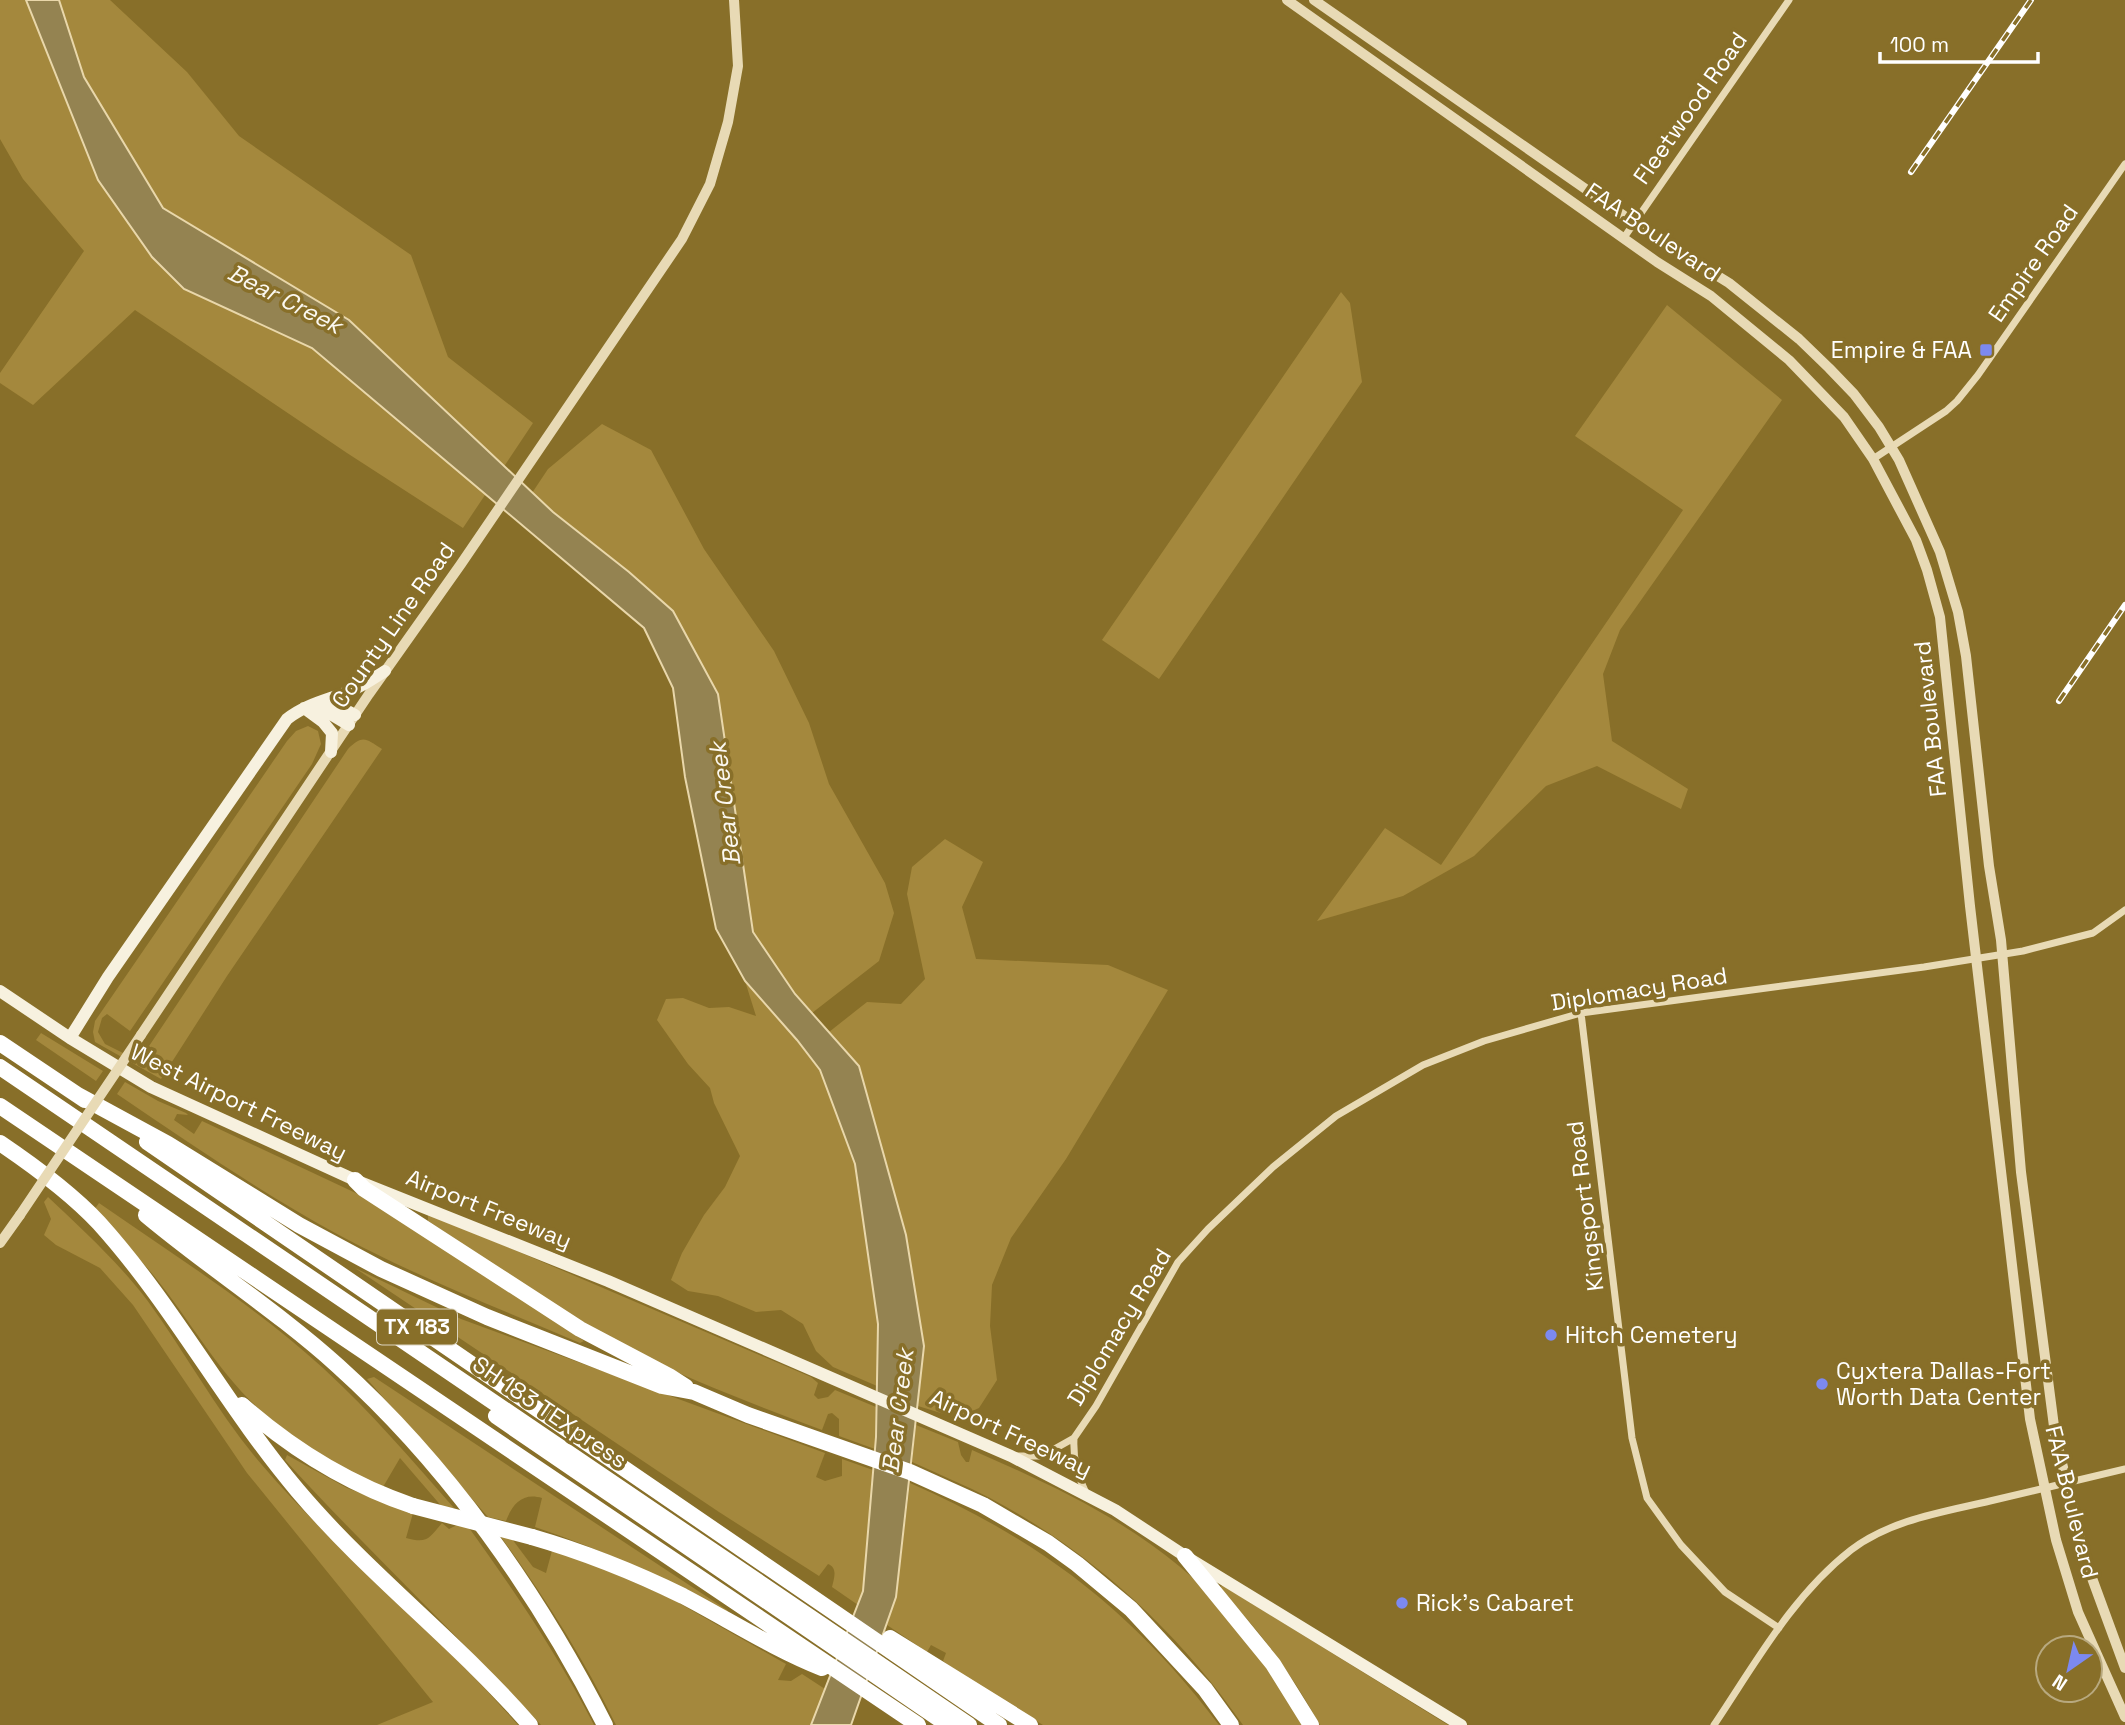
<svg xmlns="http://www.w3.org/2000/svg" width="2125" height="1725" font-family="'Space Grotesk',sans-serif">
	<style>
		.green { fill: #a4883d }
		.water { fill: #948351; stroke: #e9d7aa; stroke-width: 2 }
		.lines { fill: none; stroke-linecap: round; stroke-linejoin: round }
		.minor { stroke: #e8dab5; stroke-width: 7 }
		.tertiary { stroke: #e8dab5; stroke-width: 10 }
		.secondary { stroke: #f7f1df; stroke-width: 12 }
		.motorway { stroke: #fff; stroke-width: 16 }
		.rail-casing { stroke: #fff; stroke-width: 6 }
		.rail { stroke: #886f29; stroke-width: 3.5; stroke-dasharray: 10; stroke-linecap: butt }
		.tertiary-bridge { stroke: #e8dab5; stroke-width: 10 }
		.motorway-bridge { stroke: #fff; stroke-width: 16 }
		.poi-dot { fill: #7c89f0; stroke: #886f29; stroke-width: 2.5 }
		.labels { text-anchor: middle; stroke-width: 7; stroke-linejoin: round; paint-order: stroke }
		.shield { fill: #886f29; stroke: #dbd4bf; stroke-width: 2 }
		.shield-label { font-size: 21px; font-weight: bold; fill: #fff }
		.street-label { font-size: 23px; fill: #fff; stroke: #886f29 }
		.poi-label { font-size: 23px; fill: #fff; stroke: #886f29; text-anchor: start }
		.water-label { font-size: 24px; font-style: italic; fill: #fbf8f0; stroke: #886f29 }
	</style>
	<rect width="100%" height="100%" fill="#886f29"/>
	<path class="green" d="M0,0H110L187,72L239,136L411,255L448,357L533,423L463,528L347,453L135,310L33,405L0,383V373L84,251L23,179L0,139Z
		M1341,292L1350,303L1362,382L1159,679L1102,640Z
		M1667,305L1782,400L1620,630L1603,674L1612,741L1688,789L1681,809L1597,766L1546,786L1474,856L1403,896L1317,921L1385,828L1441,865L1683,510L1575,436Z
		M602,424L651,450L704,549L774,651L809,723L829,784L885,883L894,913L879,961L812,1013L795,994L753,932L718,694L553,512L532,493L548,469Z
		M308,726L318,731L321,744L312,764L130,1031L107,1014L102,1018L98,1032L105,1044L139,1061L348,749C363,734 366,739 382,749L227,976L161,1079L95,1042L93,1032L95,1021L287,741L296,731Z
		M945,839L983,862L962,907L976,959L1108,965L1168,990L1066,1159L1011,1238L992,1285L990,1326L997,1380L979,1408L957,1418L918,1406L924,1346L906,1235L860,1070L829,1032L867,1002L901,1004L925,979L907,894L912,867Z
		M745,981L797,1040L820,1070L855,1164L878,1324L877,1386L833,1367L816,1351L803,1324L781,1310L756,1312L718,1296L688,1291L671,1280L682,1253L704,1215L725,1187L740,1156L714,1103L710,1088L688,1064L657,1020L666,999L683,998L709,1008L729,1007L756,1016Z
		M41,1033L103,1071L96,1081L36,1040Z
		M125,1082L158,1101L186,1113L188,1115L177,1114L174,1120L194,1134L202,1121L360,1195L530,1304L584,1341L580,1343C498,1308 415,1276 337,1234C260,1192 189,1143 117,1094Z
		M48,1197C82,1229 118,1262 147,1300C186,1353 218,1414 262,1465C341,1557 438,1633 518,1725H377L433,1702L247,1473L133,1305L100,1268L56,1245L44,1235L51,1219L44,1202Z
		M99,1203C175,1256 254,1305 323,1368C370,1411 412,1460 454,1508H443L400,1458L383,1487C338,1467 293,1440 257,1407C217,1370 189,1319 155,1277C136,1254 114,1232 94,1210Z
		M428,1215L435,1216L811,1377L818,1383L814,1395L818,1399L828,1397L835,1390L876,1407L875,1449L839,1436V1419L832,1413L828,1414L822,1430C759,1406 696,1383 635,1352C563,1316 496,1265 428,1221Z
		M355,1268L461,1319L825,1453L816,1477L825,1481L842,1476V1459L873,1470L863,1591L858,1605L832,1587C834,1578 838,1568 828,1564L819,1576L719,1512Z
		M374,1377L727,1610L730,1615C667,1579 604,1550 535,1527L542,1498C523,1492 512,1504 506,1521L488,1517L367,1379Z
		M916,1425L958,1442L961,1455L966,1462H969L972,1450C1068,1492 1165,1537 1233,1620C1260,1652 1282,1690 1305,1725H1243C1178,1631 1092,1552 990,1498C965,1485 938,1474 912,1462Z
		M287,1455L347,1488L413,1513L406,1538C428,1544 429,1538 442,1523L449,1529L459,1524L467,1525C513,1589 558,1655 594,1725H541C458,1635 368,1551 285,1460Z
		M910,1483C1040,1540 1133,1611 1219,1725H1043L956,1672L943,1661L946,1653L931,1645L927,1652L887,1625L896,1597Z
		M498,1533L509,1535L533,1567L546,1573L553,1547L670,1598L786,1664L778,1680L791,1681L802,1674L825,1689L815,1714L828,1725H616C583,1657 543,1594 498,1533Z
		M1222,1585L1448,1725H1320C1293,1676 1261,1631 1221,1591L1220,1588Z"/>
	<path class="water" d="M26,0H59L84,77L163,208L349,320L553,512L629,572L673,611L718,694L753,932L795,994L859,1066L906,1235L924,1346L896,1597L851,1725H811L863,1591L876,1437L878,1324L855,1164L820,1070L797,1040L745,981L716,929L685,777L673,688L644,628L312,348L184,289L152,257L98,180Z"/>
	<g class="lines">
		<path class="minor" d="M1623,239L1789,0
			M1873,459L1946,411L1957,401L1978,375L2125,164
			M1581,1013L1632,1438L1647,1498L1681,1545L1725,1592L1779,1628
			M1074,1438C1073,1460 1077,1474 1086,1493
			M1016,1456H1042L1074,1438L1096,1406L1178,1262L1208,1229L1273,1167L1336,1116L1423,1065L1484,1041L1581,1013L1924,967L2023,951L2093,933L2125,910
			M1714,1725C1755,1664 1792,1596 1851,1550C1890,1520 1943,1512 1990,1501C2035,1490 2080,1480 2125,1469"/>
		<path class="tertiary" d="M1287,0L1657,262L1711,296L1789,360L1844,417L1873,459L1916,540L1927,570L1940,617L1970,906L2030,1419L2056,1540L2078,1612L2125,1717
			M1314,0L1656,238L1729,283L1799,339L1829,368L1854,394L1879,427L1899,460L1940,552L1958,612L1966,656L1989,866L2001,940L2021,1172L2055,1434L2085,1559L2125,1668
			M141,1035L369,694L461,564L682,239L710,184L728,122L738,66L734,0
			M0,1243L20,1215"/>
		<path class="secondary" d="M321,703L329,701L355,715
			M304,708L323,722L332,733L331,752
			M311,708L324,710L349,725
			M0,991L70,1038L151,1087L355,1180L608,1281L1011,1456L1115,1510L1185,1556L1461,1725
			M70,1038L108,977L287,719C306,704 328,700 350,691C363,686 374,678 385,671"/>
		<path class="motorway" d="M0,1043L85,1100
			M0,1067L969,1725
			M76,1094L168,1144L299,1225L381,1269L487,1317L662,1386L694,1392L748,1415L910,1472L983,1505L1048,1543L1077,1564L1131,1609L1205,1689L1231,1725
			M0,1106L918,1725
			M147,1142L999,1725
			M0,1143C34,1166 71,1193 99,1223C174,1306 226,1406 298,1491C369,1575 458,1642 530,1725
			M355,1180L364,1189L580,1329L669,1376L686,1387
			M146,1215C208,1267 277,1311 338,1366C448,1465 538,1593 605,1725
			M242,1405C293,1450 348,1484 413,1506
			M496,1416L948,1725
			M532,1537C584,1552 634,1572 683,1596C729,1620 774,1649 822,1668
			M1185,1556L1273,1664L1311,1725
			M890,1638L1030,1725"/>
		<g class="rail-casing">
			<path id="rail" d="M1911,172L2031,0
				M2059,701L2125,605"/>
		</g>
		<use href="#rail" class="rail"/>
		<path class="tertiary-bridge" d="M20,1215L141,1035"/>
		<path class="motorway-bridge" d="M413,1506L532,1537"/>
	</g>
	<g class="poi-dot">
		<rect x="1979" y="343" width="14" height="14" rx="3.5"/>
		<circle cx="1551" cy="1335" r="7"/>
		<circle cx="1822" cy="1384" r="7"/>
		<circle cx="1402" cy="1603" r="7"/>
	</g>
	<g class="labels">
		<rect class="shield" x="377" y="1309.5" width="80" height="35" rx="5"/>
		<g class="shield-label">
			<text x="417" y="1334">TX 183</text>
		</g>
		<g class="street-label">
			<text transform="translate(1690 108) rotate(-55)" y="8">Fleetwood Road</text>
			<text transform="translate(1653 232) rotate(34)" y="8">FAA Boulevard</text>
			<text transform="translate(2033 263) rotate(-55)" y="8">Empire Road</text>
			<text transform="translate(393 625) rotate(-55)" y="8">County Line Road</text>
			<text transform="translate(1930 719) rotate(-96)" y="8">FAA Boulevard</text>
			<text transform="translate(1639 989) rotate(-9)" y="8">Diplomacy Road</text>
			<text transform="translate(239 1102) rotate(26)" y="8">West Airport Freeway</text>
			<text transform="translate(1585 1206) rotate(-97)" y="8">Kingsport Road</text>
			<text transform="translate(489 1209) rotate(22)" y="8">Airport Freeway</text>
			<text transform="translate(1119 1327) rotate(-59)" y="8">Diplomacy Road</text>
			<text transform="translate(550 1412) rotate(34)" y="8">SH 183 TEXpress</text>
			<text transform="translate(1011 1433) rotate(25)" y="8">Airport Freeway</text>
			<text transform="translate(2072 1502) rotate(76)" y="8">FAA Boulevard</text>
		</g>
		<g class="poi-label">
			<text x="1972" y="358" text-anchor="end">Empire &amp; FAA</text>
			<text x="1565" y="1343">Hitch Cemetery</text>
			<text x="1836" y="1379">Cyxtera Dallas-Fort<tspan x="1836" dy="26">Worth Data Center</tspan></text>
			<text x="1416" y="1611">Rick's Cabaret</text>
		</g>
		<g class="water-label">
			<text transform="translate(285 299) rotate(27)" y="8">Bear Creek</text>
			<text transform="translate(725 804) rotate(-97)" y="8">Bear Creek</text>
			<text transform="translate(898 1411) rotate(-83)" y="8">Bear Creek</text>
		</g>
	</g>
	<g transform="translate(2069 1669) rotate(214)"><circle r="33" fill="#886f29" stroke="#b8a97f" stroke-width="2"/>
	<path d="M0-5L12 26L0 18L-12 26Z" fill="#7c89f0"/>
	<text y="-10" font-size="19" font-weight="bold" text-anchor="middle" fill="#ffffff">N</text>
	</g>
	<path d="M1880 52v10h158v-10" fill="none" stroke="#ffffff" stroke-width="3.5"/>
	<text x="1890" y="52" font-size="21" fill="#ffffff" stroke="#886f29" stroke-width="5" paint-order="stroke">100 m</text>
</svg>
